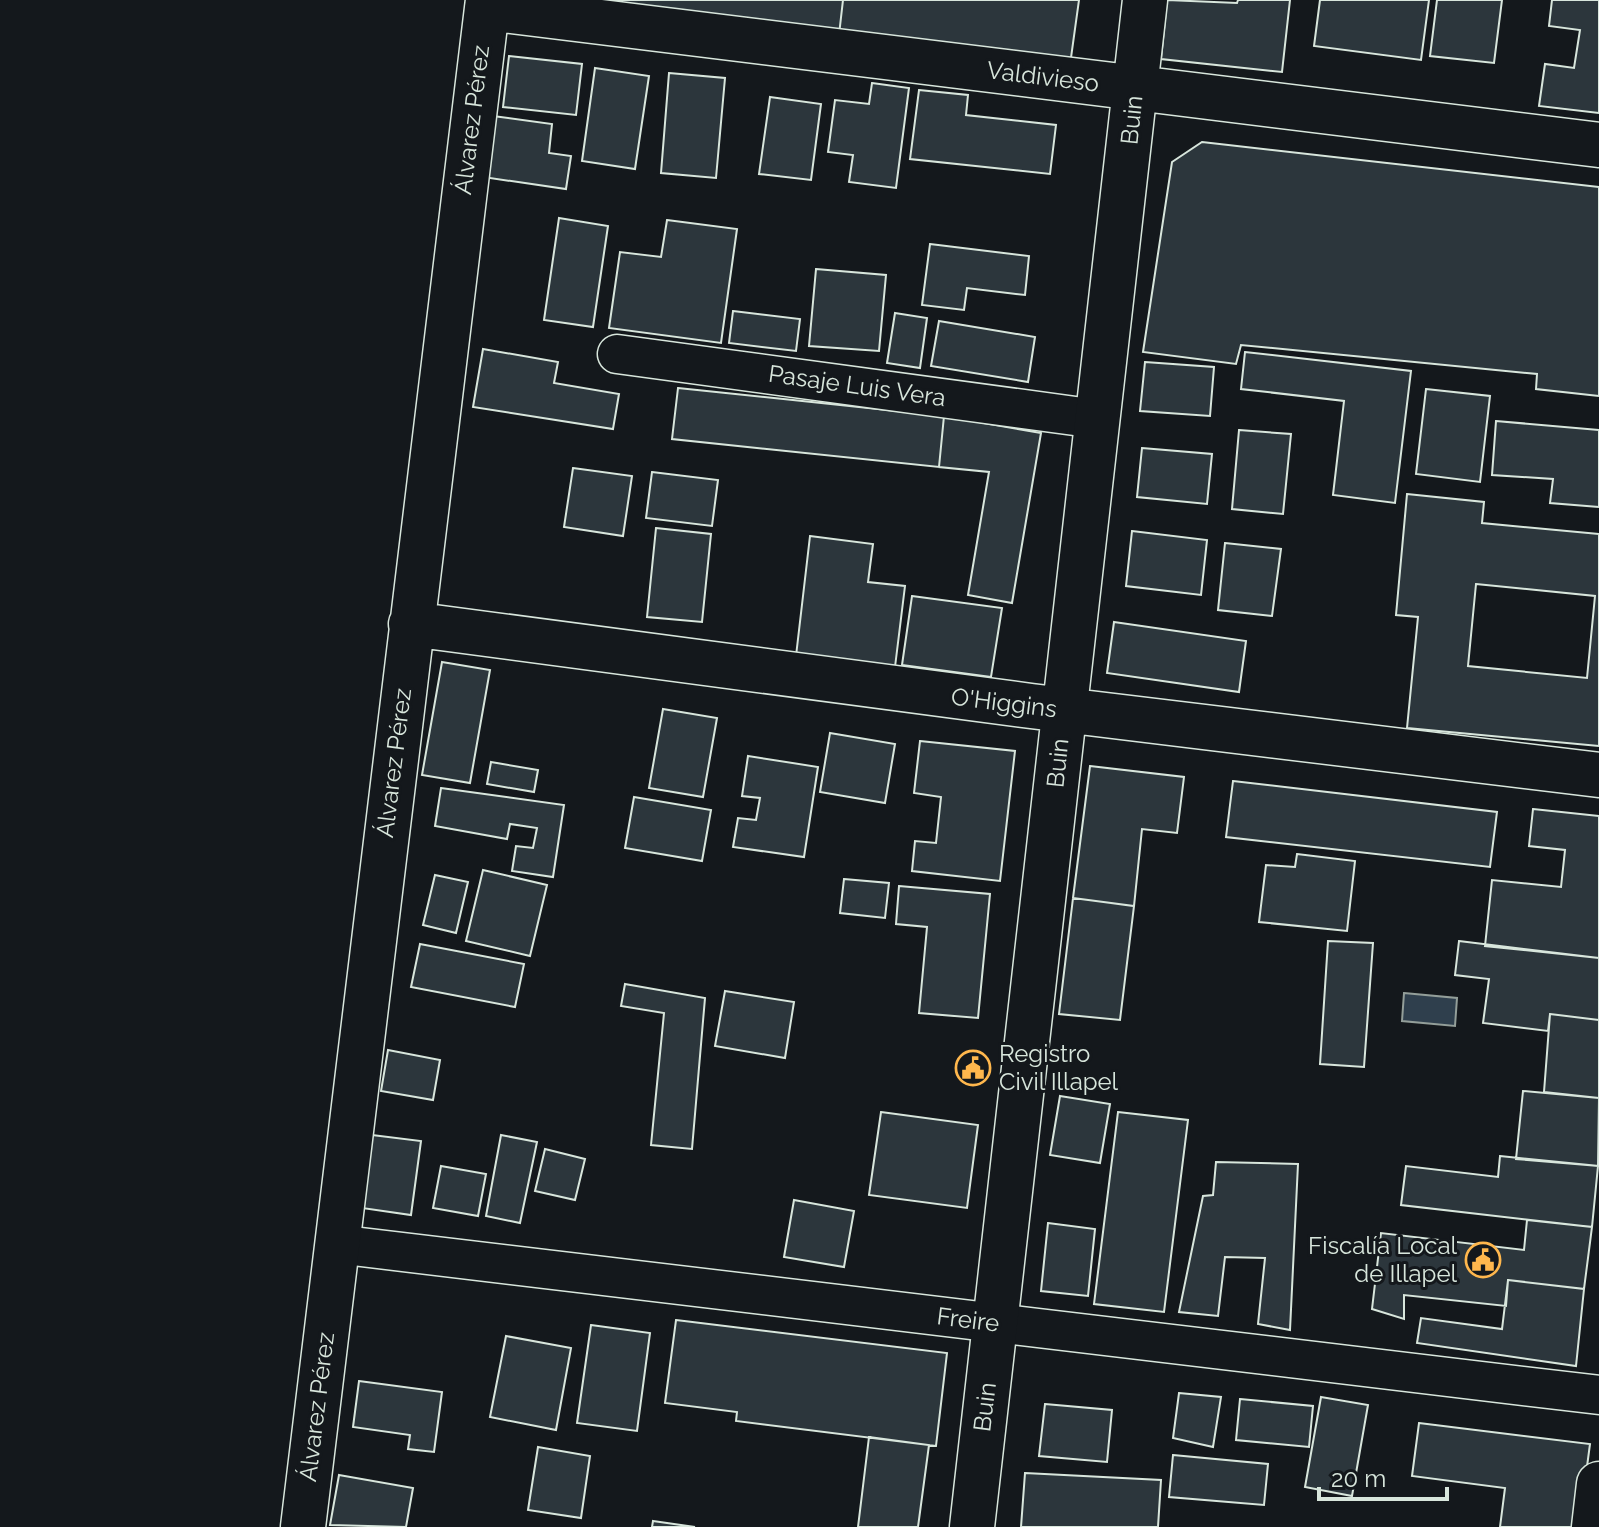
<svg xmlns="http://www.w3.org/2000/svg" width="1599" height="1527" font-family="Raleway,sans-serif">
	<style>
		.water { fill: #2f3f4d; stroke: #939e99; stroke-width: 2 }
		.building { fill: #2c363c; stroke: #d8e6dc; stroke-width: 2; fill-rule: evenodd }
		.lines { fill: none; stroke-linecap: round; stroke-linejoin: round }
		.street-casing { stroke: #d8e6dc; stroke-width: 41 }
		.secondary-casing { stroke: #d8e6dc; stroke-width: 47 }
		.primary-casing { stroke: #d8e6dc; stroke-width: 47 }
		.street { stroke: #14181c; stroke-width: 38 }
		.secondary { stroke: #14181c; stroke-width: 44 }
		.primary { stroke: #14181c; stroke-width: 44 }
		.labels { text-anchor: middle; stroke-width: 6; stroke-linejoin: round; paint-order: stroke }
		.street-label { font-size: 24px; fill: #d8e6dc; stroke: #14181c }
		.poi-label { font-size: 24px; fill: #d8e6dc; stroke: #14181c; text-anchor: start }
	</style>
	<rect width="100%" height="100%" fill="#14181c"/>
	<path class="water" d="M1404,993L1457,998L1455,1026L1402,1021Z"/>
	<path class="building" d="M560,0H843L839,35Z
		M843,0H1079L1070,65L839,35Z
		M1167,0L1237,3L1238,0H1290L1282,72L1161,59Z
		M1320,0H1429L1421,60L1314,46Z
		M1437,0H1502L1494,63L1430,56Z
		M1552,0H1599V113L1539,106L1545,64L1574,68L1580,30L1549,26Z
		M509,56L582,64L576,115L503,107Z
		M595,68L649,76L635,169L582,161Z
		M669,73L725,78L716,178L661,173Z
		M872,83L909,88L896,188L849,182L853,155L828,152L835,100L869,104Z
		M919,90L968,95L966,115L1056,125L1050,174L910,159Z
		M770,97L821,104L811,180L759,174Z
		M493,116L552,124L549,153L571,156L566,189L483,177Z
		M1202,142L1599,187V396L1536,389L1537,374L1241,345L1236,364L1143,352L1172,162Z
		M559,218L608,226L593,327L544,320Z
		M667,220L737,229L721,343L609,328L620,252L661,257Z
		M930,244L1029,256L1025,295L967,288L964,310L922,305Z
		M816,269L886,275L879,351L809,346Z
		M733,311L800,319L796,351L729,343Z
		M895,313L927,318L920,368L887,363Z
		M939,321L1035,337L1028,382L931,366Z
		M483,349L558,362L554,383L619,394L613,429L473,407Z
		M1245,352L1411,371L1395,503L1333,495L1344,401L1241,389Z
		M1145,362L1214,367L1210,416L1140,411Z
		M678,388L944,416L939,467L672,439Z
		M1426,389L1490,396L1480,482L1416,474Z
		M944,416L1041,433L1012,603L968,595L989,472L939,467Z
		M1496,421L1599,430V507L1550,503L1553,479L1492,475Z
		M1239,430L1291,434L1283,514L1232,509Z
		M1142,448L1212,454L1207,504L1137,497Z
		M573,468L632,476L623,536L564,527Z
		M652,472L718,480L712,526L646,518Z
		M1407,494L1484,502L1482,523L1599,534V746L1407,728L1418,617L1396,615ZM1476,584L1595,596L1587,678L1468,666Z
		M656,528L711,534L702,622L647,617Z
		M1132,531L1207,540L1201,595L1126,586Z
		M810,536L873,544L868,582L905,586L895,667L796,656Z
		M1225,543L1281,549L1272,616L1218,610Z
		M912,596L1002,608L991,677L902,665Z
		M1114,622L1246,641L1239,692L1107,673Z
		M442,662L490,670L470,783L422,775Z
		M663,709L717,718L703,797L649,788Z
		M830,733L895,744L885,803L820,792Z
		M920,741L1015,751L1000,881L912,871L915,841L936,843L941,797L914,793Z
		M748,756L818,767L804,857L733,847L738,818L756,820L760,798L742,796Z
		M491,762L538,770L534,792L487,784Z
		M1090,766L1184,777L1177,833L1142,829L1134,906L1073,898Z
		M1233,781L1497,812L1490,867L1226,837Z
		M441,788L564,805L553,877L512,871L516,846L533,848L537,828L510,824L507,839L435,826Z
		M634,797L711,810L702,861L625,848Z
		M1533,809L1599,816V958L1485,946L1492,880L1561,887L1565,850L1529,846Z
		M1297,854L1355,861L1347,931L1259,922L1266,865L1295,867Z
		M483,870L547,885L530,956L466,941Z
		M435,875L468,882L456,933L423,925Z
		M844,879L889,883L885,918L840,913Z
		M899,886L990,894L978,1018L919,1013L927,927L896,924Z
		M1073,898L1134,906L1120,1020L1059,1014Z
		M1328,941L1373,943L1364,1067L1320,1064Z
		M1459,941L1599,958V1020L1550,1014L1548,1031L1483,1023L1489,979L1455,975Z
		M420,944L524,964L515,1007L411,987Z
		M625,984L705,998L692,1149L651,1145L664,1013L621,1006Z
		M725,991L794,1002L785,1058L715,1046Z
		M1550,1014L1599,1020V1098L1544,1092Z
		M388,1050L440,1060L433,1100L381,1091Z
		M1523,1091L1599,1098L1598,1166L1516,1159Z
		M1060,1096L1110,1104L1100,1163L1050,1155Z
		M881,1112L978,1125L967,1208L869,1195Z
		M1118,1112L1188,1120L1164,1312L1094,1304Z
		M372,1135L421,1141L411,1215L362,1208Z
		M501,1135L537,1142L520,1223L486,1216Z
		M545,1149L585,1159L575,1200L535,1191Z
		M1500,1156L1598,1166L1592,1227L1401,1205L1406,1166L1498,1177Z
		M1216,1162L1298,1164L1290,1330L1258,1324L1265,1258L1225,1257L1218,1316L1179,1312L1203,1196L1213,1195Z
		M441,1166L486,1174L478,1216L433,1208Z
		M794,1200L854,1211L844,1267L784,1257Z
		M1527,1220L1592,1227L1584,1289L1508,1280L1506,1306L1404,1295V1319L1372,1309L1381,1233L1524,1250Z
		M1048,1223L1095,1229L1088,1296L1041,1291Z
		M1508,1280L1584,1289L1576,1366L1417,1343L1421,1318L1502,1329Z
		M676,1320L947,1353L936,1446L736,1421L737,1412L665,1403Z
		M591,1325L650,1333L637,1431L577,1423Z
		M506,1336L571,1348L556,1430L490,1417Z
		M359,1381L442,1392L434,1452L408,1449L410,1435L353,1427Z
		M1179,1393L1221,1397L1213,1447L1173,1438Z
		M1321,1397L1368,1405L1352,1496L1305,1487Z
		M1240,1399L1313,1406L1309,1447L1236,1440Z
		M1045,1404L1112,1410L1107,1462L1039,1456Z
		M1419,1423L1590,1444L1579,1527H1500L1505,1488L1412,1476Z
		M869,1437L929,1445L918,1527H858Z
		M538,1447L590,1456L581,1518L528,1510Z
		M1173,1455L1268,1464L1264,1505L1169,1497Z
		M1025,1473L1161,1480L1158,1527H1021Z
		M339,1475L413,1488L406,1527L330,1525Z
		M653,1521L695,1527H652Z"/>
	<g class="lines">
		<g class="street-casing">
			<path id="street" d="M617,354L1097,419
				M336,1244L1599,1395"/>
		</g>
		<g class="secondary-casing">
			<path id="secondary" d="M487,8L1599,145
				M411,624L1031,706L1599,775
				M303,1527L488,0
				M972,1527L1145,0"/>
		</g>
		<g class="primary-casing">
			<path id="primary" d="M1594,1527L1599,1484"/>
		</g>
		<use href="#street" class="street"/>
		<use href="#secondary" class="secondary"/>
		<use href="#primary" class="primary"/>
	</g>
	<defs>
		<g id="civic-ring" transform="scale(1.8)"><circle r="9.5" fill="#14181c" stroke="#ffb74d" stroke-width="1.5"/><path d="M-.6-6.5H3V-4.5H.6V-3L4-1V1h2V6H-6V1h2V-1L-.6-3ZM-1.2 2.5V6h2.4V2.5Z" fill="#ffb74d"/></g>
	</defs>
	<g fill-rule="evenodd">
		<use href="#civic-ring" x="973" y="1068"/>
		<use href="#civic-ring" x="1483" y="1260"/>
	</g>
	<g class="labels">
		<g class="street-label">
			<text transform="translate(1043 77) rotate(7)" y="8">Valdivieso</text>
			<text transform="translate(472 120) rotate(-83)" y="8">Álvarez Pérez</text>
			<text transform="translate(1132 120) rotate(-84)" y="8">Buin</text>
			<text transform="translate(857 386) rotate(8)" y="8">Pasaje Luis Vera</text>
			<text transform="translate(1004 703) rotate(7)" y="8">O'Higgins</text>
			<text transform="translate(394 763) rotate(-83)" y="8">Álvarez Pérez</text>
			<text transform="translate(1058 763) rotate(-84)" y="8">Buin</text>
			<text transform="translate(968 1320) rotate(7)" y="8">Freire</text>
			<text transform="translate(317 1407) rotate(-83)" y="8">Álvarez Pérez</text>
			<text transform="translate(985 1407) rotate(-83)" y="8">Buin</text>
		</g>
		<g class="poi-label">
			<text x="999" y="1062">Registro<tspan x="999" dy="28">Civil Illapel</tspan></text>
			<text x="1457" y="1254" text-anchor="end">Fiscalía Local<tspan x="1457" dy="28">de Illapel</tspan></text>
		</g>
	</g>
	<path d="M1319 1487v12h128v-12" fill="none" stroke="#d8e6dc" stroke-width="4"/>
	<text x="1331" y="1487" font-size="24" fill="#d8e6dc" stroke="#14181c" stroke-width="6" paint-order="stroke">20 m</text>
</svg>
